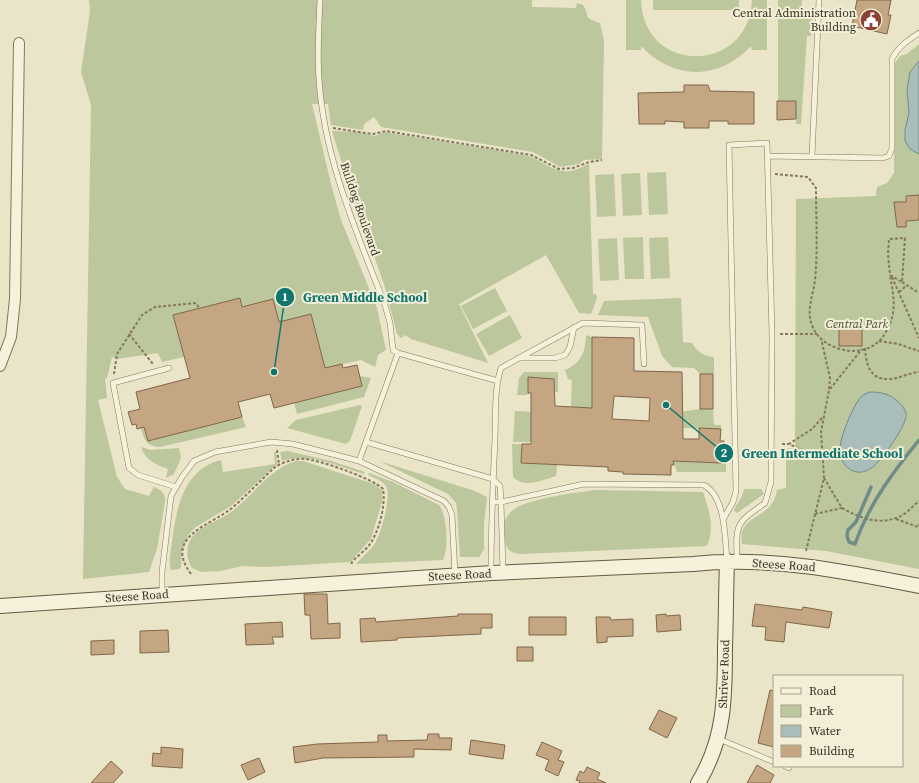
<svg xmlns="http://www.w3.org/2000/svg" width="919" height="783" font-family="'Source Serif 4',serif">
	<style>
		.green { fill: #bcc79d }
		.water { fill: #a9bebb; stroke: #708c89 }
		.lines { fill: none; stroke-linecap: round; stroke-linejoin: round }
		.stream { stroke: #708c89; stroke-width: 3.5 }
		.building { fill: #c4a782; stroke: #806648; fill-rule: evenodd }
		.lane-casing { stroke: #84785f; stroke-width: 6 }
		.street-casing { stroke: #84785f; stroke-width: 12 }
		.secondary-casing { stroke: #665942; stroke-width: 16 }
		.path { stroke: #84785f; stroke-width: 2; stroke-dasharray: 3 2; stroke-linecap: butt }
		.lane { stroke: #f5f1db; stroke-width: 5 }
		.street { stroke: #f5f1db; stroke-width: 10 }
		.secondary { stroke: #f5f1db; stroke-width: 14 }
		.labels { text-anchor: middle; stroke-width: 4; stroke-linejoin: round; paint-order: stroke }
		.poi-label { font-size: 12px; fill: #362e21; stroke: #f2eed7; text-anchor: end }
		.street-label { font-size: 12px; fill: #362e21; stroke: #f2eed7 }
		.park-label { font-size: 12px; font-style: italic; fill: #41502a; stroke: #f2eed7 }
		.leader { fill: none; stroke: #0f766e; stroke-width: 1.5 }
		.callout-dot { fill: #0f766e; stroke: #f2eed7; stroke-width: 1.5 }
		.mark-label { font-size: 12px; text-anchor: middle; font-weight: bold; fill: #fff }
		.callout-label { font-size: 13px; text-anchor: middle; font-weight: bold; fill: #0f766e; stroke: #f2eed7; stroke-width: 4; stroke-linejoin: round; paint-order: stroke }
	</style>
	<rect width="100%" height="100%" fill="#eae4c8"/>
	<path class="green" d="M89,0H532V7L576,8L577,3L583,5C591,16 581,17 600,23L604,41L602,159L584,160L579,164L560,167L533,152L381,127L374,117L364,124L363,130L331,125L328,104H312L331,184L341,220L377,308L386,350L378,355L375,367L361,360L325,368L311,314L279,322L242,307L240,298L174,315L184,357L162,362L158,353L117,359L112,357L107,378L105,379L107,398L98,400L117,477L125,489L149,496L154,487C161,490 166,493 165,502L157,549L149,572L83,579L91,105L81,72L90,11Z
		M626,0H641C643,75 749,75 752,0H767V50H752L751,46C719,81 673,80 641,46V50H626Z
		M653,0H739V10H653Z
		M778,0H802L801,16L812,18L811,36H807L801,124H796V101H778Z
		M919,44V569L826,551L742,544C736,513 773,521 777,490L786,488V448L795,449L796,199L876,196L877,187L887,183L894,173L895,63L900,56L907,54Z
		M332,131L357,132L375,136L385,132L525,155C541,159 554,174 571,171C577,170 583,166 589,164L593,294H596L597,298L591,314L579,313L546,255L459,304L488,363L411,339L405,335L401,338L397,334L384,284L348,183Z
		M666,172L668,214L649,215L647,173Z
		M640,173L642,215L623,216L621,174Z
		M614,174L616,216L597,217L595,175Z
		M643,237L644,279H625L623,238Z
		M668,237L670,278L651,279L649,238Z
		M617,238L619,280L600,281L598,239Z
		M495,288L507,311L473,329L461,306Z
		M681,298L683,342L692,343C697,352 704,356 714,357V374H700L694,368L672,367L662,356L648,317L598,315L604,301Z
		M510,315L522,338L489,356L476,334Z
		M586,335L592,337V408L571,407L572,380L568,379L565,370C582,362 585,353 586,335Z
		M524,372H558V392H554V379L528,377V393H529L527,395H517L519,378Z
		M360,376L371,378L364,397L297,414L294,403L362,386Z
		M360,405L362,406L350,441L346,444L287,428L296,420Z
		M700,409H713L714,425H721V429L681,428L680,412Z
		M515,411L531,412V442H513Z
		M242,417L246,427L160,447C146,446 144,440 141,428L144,427L148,441Z
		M512,444H522L521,463L557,465L556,476C542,480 525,489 513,477Z
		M141,447L151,450L179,448L181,458L174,474L166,478L168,469C155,464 146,461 141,447Z
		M287,451L331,461L365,472L364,474C336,466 310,452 282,461L280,452Z
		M274,452H276L277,464L231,506L196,527L188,535L182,549L181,567L179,569L171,570C168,562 171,551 172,542C176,510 183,469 221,460L223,472L275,464Z
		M721,456H726V472H677L673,461L721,463Z
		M296,461H303L374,484L382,490V502L371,539L350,562L266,567L243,566L220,571L201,572L192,568C186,558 185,546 193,536C202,525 219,521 231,512C253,496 269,469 296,461Z
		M379,461L475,491L487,497L484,524V549L479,557H460L457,509L456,503L448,494Z
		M369,473L393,482L439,505C447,514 449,548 443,560L356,564C362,557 370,551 375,543C381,534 392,495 386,486C382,480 374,478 368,475Z
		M744,489H761L764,494L737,513L734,511C735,505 742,500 744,489Z
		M596,490L703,492C709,510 715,527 707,546L522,554C513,553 507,552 505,541C502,530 503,518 513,510C526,499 578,492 596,490Z"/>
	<path class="water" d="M919,61V154L910,149L905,141V130L909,113L907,90L910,72Z
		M869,392C879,392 887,393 895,399C900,403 904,407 906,413C909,423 882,459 874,466C870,470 862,473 857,472C848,471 840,461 840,453C838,441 853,405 861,397C863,395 867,393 869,392Z"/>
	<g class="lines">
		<path class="stream" d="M871,487L856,522L848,530L847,536L849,542L855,544C869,504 893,472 919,440"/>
	</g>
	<path class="building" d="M857,0H891L888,15H891L887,34L852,26Z
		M684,85H708L710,91L754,92V124H728V121H709V128H684V122L665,121V124H639L638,93L684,92Z
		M777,101H796V119L777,120Z
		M919,195V220L906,221V227H897L894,202H906V196Z
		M240,298L242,307L273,299L279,322L311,314L325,368L342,364L343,368L357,365L362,386L274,408L270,394L238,402L242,417L148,441L144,427L137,429L136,424L132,425L128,412L140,409L136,392L190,378L173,315Z
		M839,328L862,329V346H839Z
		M592,337L634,338V371L682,372L683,439H699V428L721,429L720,441H724V456H721V463L673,461L674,465H671V475L623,474V472L608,471V467L521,463L522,444H531V393H528V377L554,379L555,406L592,408ZM614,396L650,398L649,421L612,419Z
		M700,374H713V409H700Z
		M304,594H327L328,624L340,623V638L311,639L310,615H305Z
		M755,604L802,610L803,607L832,612L829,628L786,622L784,642L765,640L766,627L752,626Z
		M458,614H492V628H481V634L397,638V640L361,642L360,619L375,618L376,622L458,616Z
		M666,614V616L680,615L681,630L657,632L656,615Z
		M529,617H566V635H529Z
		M596,617H610L611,620L633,619V636L607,637V642L597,643Z
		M282,622L283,637H272L274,644L246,645L245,624Z
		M168,630L169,652L140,653V631Z
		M114,640V654L91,655V641Z
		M517,647H533V661H517Z
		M770,690L774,691V747L758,743Z
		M659,710L677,718L667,738L649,729Z
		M428,734H439V738H452L451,750L414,749V757L323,758L295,763L293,747L317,744L378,742V735H387V741L427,740Z
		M471,740L505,745L503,759L469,754Z
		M542,742L562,751L558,760L564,762L558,776L545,770L549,760L536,755Z
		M161,747L183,749L182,768L152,766L153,753L161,754Z
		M259,758L265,772L248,780L241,765Z
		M111,761L123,772L113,783H91Z
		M757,765L774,775L770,783H747Z
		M587,767L600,773L597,779L606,783H579L580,781L576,780L580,771L584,773Z"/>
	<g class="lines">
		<g class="lane-casing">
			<path id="lane" d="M320,0C319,26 317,53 319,79C324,158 356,231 385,305L390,323L393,350L398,353L359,461
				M767,156L883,158L889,156L892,148V59C898,47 908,40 919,33
				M812,156L819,0
				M398,353L498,381
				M518,358H555L565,355L570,347L574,327
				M169,368L113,383L129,468L138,475L176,487
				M366,442L493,479L500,486L501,502H492
				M724,518L733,502L736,491L729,145L767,143L772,334L771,482L765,503C735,524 736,524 737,560
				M491,572C491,527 493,483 495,438C496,415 494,389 501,368L583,323L642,325L644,364
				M503,572L501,502L584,484L704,485C726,497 725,539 727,561
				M162,594V572L171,496L182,477L194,461L215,452L271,442L293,444L359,461L444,501L449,507L452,515L455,575
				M719,739L774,762
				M785,766L789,768"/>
		</g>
		<g class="street-casing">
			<path id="street" d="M0,366L11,337L15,299L19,43"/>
		</g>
		<g class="secondary-casing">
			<path id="secondary" d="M0,606L492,573L693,564C769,556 844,571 919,586
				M698,783C725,739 725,697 725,647C726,618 726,589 727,561"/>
		</g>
		<path class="path" d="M333,128L373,134L386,131L531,155L559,169L573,168L589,162L602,160
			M775,174L808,177L816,188C816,219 818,250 815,280C813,296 806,310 812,325C820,350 861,360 879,341C883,338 887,330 889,326C897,309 893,292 890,275
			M905,238L902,282L890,275L888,254L889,239Z
			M892,277L919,338
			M902,282L919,293
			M899,292L906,286
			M129,334L153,364
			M780,334H817
			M879,341L898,344L919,351
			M865,348C866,363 869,380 889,379C898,379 908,373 919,372
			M114,374L117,354L142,315L155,307L196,303L199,308
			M830,389L862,349
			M822,418L812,429L789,444L823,460
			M782,444H789
			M277,450L279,465
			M842,508C858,517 877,525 896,518C904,516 912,507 919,501
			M815,514L842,508L824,478
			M896,519L918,527L919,524
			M806,551L824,478L821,432L829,390L830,378L821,338
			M191,574C163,536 210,526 232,508C247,495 261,480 275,467C283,462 295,458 305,459C320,460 374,479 383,489C386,505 379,531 370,544C365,551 357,556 352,562L351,566"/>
		<use href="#lane" class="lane"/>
		<use href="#street" class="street"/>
		<use href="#secondary" class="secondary"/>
	</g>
	<defs>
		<g id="civic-disc" transform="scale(1.15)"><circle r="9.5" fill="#8c4136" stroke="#f2eed7"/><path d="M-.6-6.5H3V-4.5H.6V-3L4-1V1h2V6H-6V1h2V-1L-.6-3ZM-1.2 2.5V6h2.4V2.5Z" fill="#fff"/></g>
	</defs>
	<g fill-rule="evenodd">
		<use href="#civic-disc" x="871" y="20"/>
	</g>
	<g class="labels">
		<g class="poi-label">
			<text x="856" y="17">Central Administration<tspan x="856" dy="14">Building</tspan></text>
		</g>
		<g class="street-label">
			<text transform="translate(360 209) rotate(71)" y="4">Bulldog Boulevard</text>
			<text transform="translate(784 565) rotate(4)" y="4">Steese Road</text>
			<text transform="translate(460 575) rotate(-3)" y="4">Steese Road</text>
			<text transform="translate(137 596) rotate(-4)" y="4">Steese Road</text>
			<text transform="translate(724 674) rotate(-88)" y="4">Shriver Road</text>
		</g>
		<g class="park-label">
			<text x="857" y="328">Central Park</text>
		</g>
	</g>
	<path class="leader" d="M274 372L285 297M666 405L724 453"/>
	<g class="callout-dot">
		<circle cx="274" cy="372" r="4"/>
		<circle cx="666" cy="405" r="4"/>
		<circle cx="285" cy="297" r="10"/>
		<circle cx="724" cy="453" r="10"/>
	</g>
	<g class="mark-label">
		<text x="285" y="301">1</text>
		<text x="724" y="457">2</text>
	</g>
	<g class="callout-label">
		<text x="365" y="302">Green Middle School</text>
		<text x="822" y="458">Green Intermediate School</text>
	</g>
	<rect x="773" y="675" width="130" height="92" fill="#f2eed7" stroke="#a7a18e"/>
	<rect x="781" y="688" width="20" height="6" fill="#f5f1db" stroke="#a7a18e"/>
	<text x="809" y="695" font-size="12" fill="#362e21">Road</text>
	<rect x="781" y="705" width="20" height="12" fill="#bcc79d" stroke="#a7a18e"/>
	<text x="809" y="715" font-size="12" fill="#362e21">Park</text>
	<rect x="781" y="725" width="20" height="12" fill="#a9bebb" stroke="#a7a18e"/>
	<text x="809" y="735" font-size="12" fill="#362e21">Water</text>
	<rect x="781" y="745" width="20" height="12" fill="#c4a782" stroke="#a7a18e"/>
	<text x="809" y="755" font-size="12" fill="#362e21">Building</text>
</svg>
